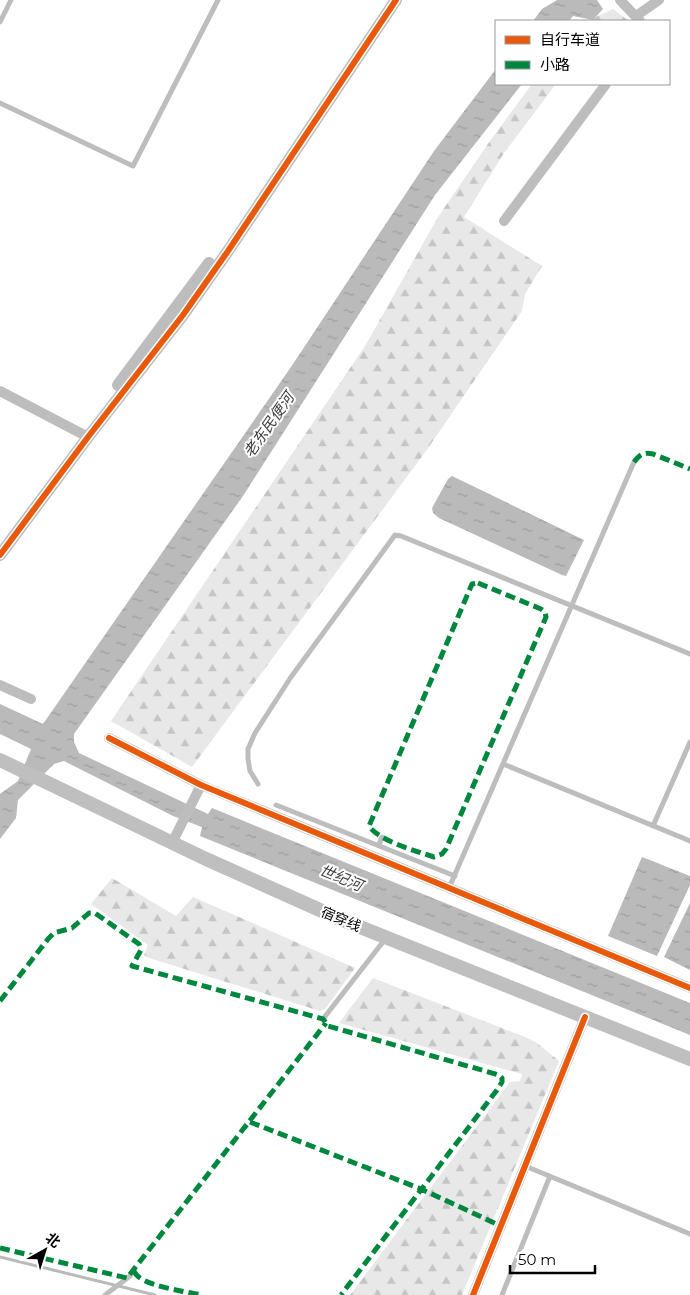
<svg xmlns="http://www.w3.org/2000/svg" width="690" height="1295" font-family="Montserrat,'Noto Sans SC',sans-serif">
	<style>
		.forest { fill: url(#forest-firs) }
		.water { fill: url(#water-ripples) }
		.lines { fill: none; stroke-linecap: round; stroke-linejoin: round }
		.stream { stroke: #bababa; stroke-width: 3 }
		.service { stroke: #bdbdbd; stroke-width: 5 }
		.minor { stroke: #bdbdbd; stroke-width: 10 }
		.tertiary { stroke: #bdbdbd; stroke-width: 12 }
		.secondary { stroke: #bfbfbf; stroke-width: 14 }
		.quiet { stroke: #00873e; stroke-width: 5; stroke-dasharray: 10 5; stroke-linecap: butt }
		.cycleway-casing { stroke: #fff; stroke-width: 9 }
		.cycleway { stroke: #e8590c; stroke-width: 6 }
		.labels { text-anchor: middle; stroke-width: 4; stroke-linejoin: round; paint-order: stroke }
		.street-label { font-size: 14px; fill: #000; stroke: #fff }
		.water-label { font-size: 15px; font-style: italic; fill: #3e3e3e; stroke: #fff }
	</style>
	<defs>
		<pattern id="forest-firs" width="22" height="20" patternUnits="userSpaceOnUse" patternTransform="scale(1.25)"><rect width="22" height="20" fill="#e8e8e8"/><path d="M5 1l3.5 6h-7zM16 11l3.5 6h-7z" fill="#c5c5c5"/></pattern>
		<pattern id="water-ripples" width="26" height="14" patternUnits="userSpaceOnUse" patternTransform="scale(1.25)"><rect width="26" height="14" fill="#bababa"/><path d="M2 4q2-2 4 0t4 0M15 11q2-2 4 0t4 0" fill="none" stroke="#9e9e9e"/></pattern>
	</defs>
	<rect width="100%" height="100%" fill="#fff"/>
	<path class="forest" d="M613,9L629,21H587Z
		M532,84H556L504,153L464,217L542,266L525,294L522,311L426,451L192,767L111,721L365,346L438,217L490,141Z
		M112,878L176,916L193,897L355,968L325,1009L320,1011L149,958L144,955L148,945L91,904Z
		M373,978L525,1037L537,1043L559,1061L462,1295H350L510,1082L520,1081L522,1074L339,1023Z"/>
	<path class="water" d="M557,0H597L603,9L593,20L573,16L569,21H533L542,9Z
		M496,69V84H522L435,195L243,496L74,734V742L79,753L208,814L212,808L690,1003V1035L200,836L202,827L173,816L64,761L54,764L18,800L16,818L0,839V794L18,781L31,749L0,734V704L43,724L291,367L434,151Z
		M452,476L584,540L566,576L562,575L439,518L433,513L432,508L448,479Z
		M642,857L690,876V885L657,956L608,936Z
		M690,903V970L664,957Z"/>
	<g class="lines">
		<path class="stream" d="M0,1257L155,1295"/>
		<path class="service" d="M0,22L11,0
			M0,103L133,166L218,0
			M503,764L690,841
			M258,784L250,771L248,759V749L255,733L291,677L395,535L401,536L690,654
			M276,805L455,876
			M653,826L690,742
			M379,845L382,837
			M449,888L634,462
			M323,1019L386,938
			M525,1166L690,1234
			M105,1295L130,1276
			M502,1295L550,1176"/>
		<path class="minor" d="M620,0L640,21
			M636,16L659,0
			M504,221L606,84
			M0,391L88,437
			M0,685L31,699
			M109,738L201,785L690,988
			M172,843L201,785
			M473,1295L585,1017"/>
		<path class="tertiary" d="M118,385L209,263
			M0,555L88,437L183,315L228,251L396,0"/>
		<path class="secondary" d="M0,760L206,859L340,919L690,1059"/>
		<path class="quiet" d="M634,462C640,454 644,452 653,454L690,469
			M478,583L541,609L545,612L546,617L446,849L442,854L434,857C416,851 379,841 369,826L472,584Z
			M0,1001L48,939L54,933L72,928L89,913H95L139,944L141,950L132,966L323,1019L328,1026L499,1075L502,1078V1082L497,1090L341,1295
			M250,1122L421,1189L501,1226
			M0,1248L127,1278L326,1023
			M134,1271C139,1286 185,1291 201,1295"/>
		<g class="cycleway-casing">
			<path id="cycleway" d="M0,555L88,437L183,315L228,251L396,0
				M109,738L201,785L690,988
				M473,1295L585,1017"/>
		</g>
		<use href="#cycleway" class="cycleway"/>
	</g>
	<g class="labels">
		<g class="street-label">
			<text transform="translate(341 919) rotate(23)" y="5">宿穿线</text>
		</g>
		<g class="water-label">
			<text transform="translate(269 425) rotate(-55)" y="5">老东民便河</text>
			<text transform="translate(341 878) rotate(22)" y="5">世纪河</text>
		</g>
	</g>
	<rect x="495" y="20" width="175" height="65" fill="#ffffff" stroke="#999999"/>
	<rect x="505" y="36" width="25" height="8" fill="#e8590c" stroke="#999999"/>
	<text x="540" y="45" font-size="15" fill="#000000">自行车道</text>
	<rect x="505" y="61" width="25" height="8" fill="#00873e" stroke="#999999"/>
	<text x="540" y="70" font-size="15" fill="#000000">小路</text>
	<g transform="translate(45 1250) rotate(39)" stroke="#ffffff" stroke-width="4" paint-order="stroke">
	<path d="M0-4L9 19L0 12L-9 19Z" fill="#000000"/>
	<text y="-8" font-size="14" font-weight="bold" text-anchor="middle" fill="#000000">北</text>
	</g>
	<path d="M510 1265v8h85v-8" fill="none" stroke="#000000" stroke-width="2.5"/>
	<text x="518" y="1265" font-size="15" fill="#000000" stroke="#ffffff" stroke-width="4" paint-order="stroke">50 m</text>
</svg>
